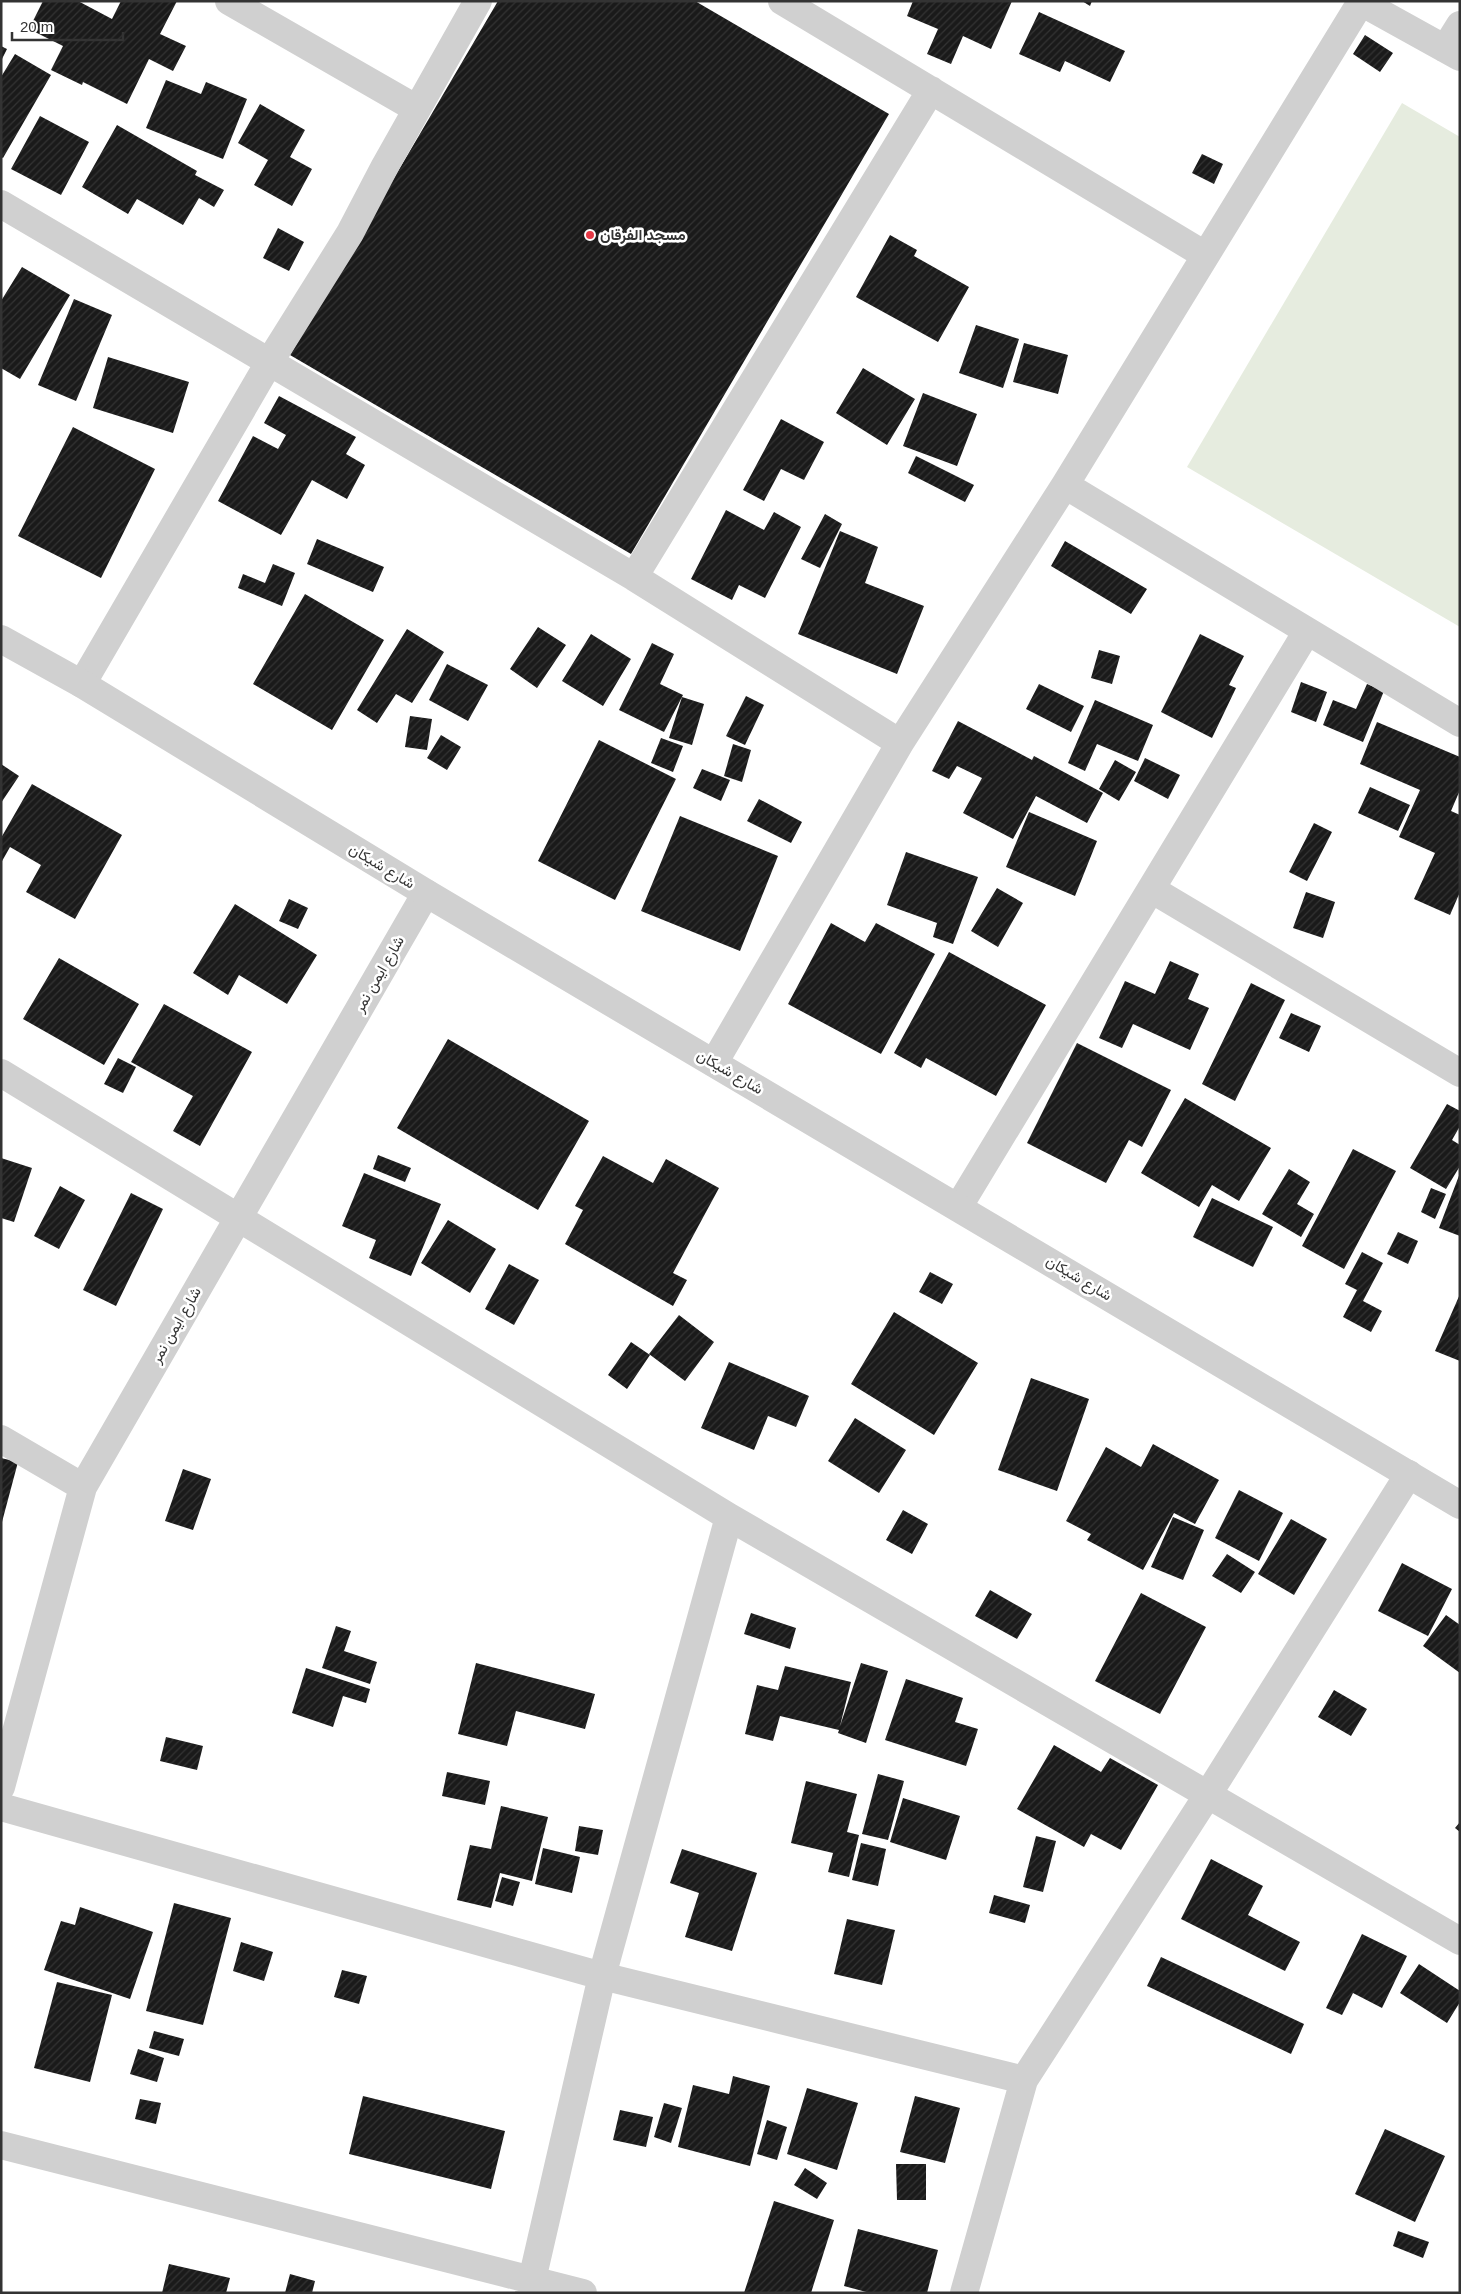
<svg xmlns="http://www.w3.org/2000/svg" width="1461" height="2294" font-family="Arial,Vazirmatn,sans-serif">
	<style>
		.garden { fill: #e6ecdf }
		.building { fill: url(#building-hatch) }
		.lines { fill: none; stroke-linecap: round; stroke-linejoin: round }
		.minor { stroke: #d0d0d0; stroke-width: 28 }
		.tertiary { stroke: #d0d0d0; stroke-width: 28 }
		.poi-dot { fill: #e63946; stroke: #fff; stroke-width: 2 }
		.labels { text-anchor: middle; stroke-width: 5; stroke-linejoin: round; paint-order: stroke }
		.poi-label { font-size: 15px; font-weight: bold; fill: #333; stroke: #fff; text-anchor: start }
		.street-label { font-size: 15px; fill: #333; stroke: #fff }
	</style>
	<defs>
		<pattern id="building-hatch" width="6" height="6" patternUnits="userSpaceOnUse" patternTransform="scale(1.25)"><rect width="6" height="6" fill="#1a1a1a"/><path d="M-1 1l2-2M0 6l6-6M5 7l2-2" fill="none" stroke="#333"/></pattern>
	</defs>
	<rect width="100%" height="100%" fill="#fff"/>
	<path class="garden" d="M1402,103L1460,137V627L1187,467Z"/>
	<path class="building" d="M43,1H78L112,19L121,1H177L160,34L186,46L173,71L149,59L127,104L83,82L82,85L51,70L63,46L29,29Z
		M498,1H695L889,114L631,554L290,355Z
		M913,1H1012L991,49L963,36L951,64L927,54L938,29L907,16Z
		M1082,1H1092L1090,6Z
		M1039,12L1125,51L1110,82L1065,61L1060,72L1019,54Z
		M1365,35L1393,53L1380,72L1353,54Z
		M1,46L7,49L1,61Z
		M15,54L51,75L3,158L1,157V77Z
		M166,80L201,94L206,82L247,99L223,159L146,128Z
		M260,104L305,130L290,157L312,169L292,206L254,185L268,160L238,143Z
		M40,116L89,142L61,195L11,169Z
		M117,125L197,171L195,175L224,190L214,207L199,198L183,225L137,199L128,214L82,187Z
		M1202,154L1223,164L1214,184L1192,173Z
		M278,228L304,242L289,271L263,258Z
		M890,235L917,250L914,256L969,287L938,342L856,297Z
		M22,267L70,295L20,379L1,368V301Z
		M74,299L112,315L76,401L38,385Z
		M976,325L1019,339L1003,388L959,373Z
		M1024,343L1068,355L1058,394L1013,382Z
		M108,357L189,382L173,433L93,408Z
		M863,368L915,399L887,445L836,413Z
		M923,393L977,414L957,466L903,446Z
		M279,396L356,437L346,454L365,465L347,499L312,480L281,535L218,501L253,436L278,449L286,435L264,423Z
		M781,419L824,442L804,480L781,469L764,501L743,490Z
		M73,427L155,469L101,578L18,536Z
		M916,456L974,485L965,502L908,473Z
		M726,510L764,530L774,512L801,527L765,598L739,585L732,600L691,579Z
		M825,514L842,524L820,568L801,559Z
		M840,531L878,547L865,583L924,606L897,674L798,634Z
		M317,539L384,567L373,592L307,564Z
		M1065,541L1147,589L1131,614L1051,566Z
		M273,564L295,573L282,606L238,588L243,574L265,583Z
		M305,594L384,640L332,730L253,684Z
		M538,627L566,645L537,688L510,669Z
		M407,629L444,652L412,703L396,694L377,723L357,710Z
		M591,634L631,659L603,706L562,681Z
		M1200,634L1244,656L1229,685L1236,688L1212,738L1161,712Z
		M652,643L674,654L660,684L683,695L664,732L619,710Z
		M1099,650L1120,656L1112,684L1091,678Z
		M447,664L488,685L468,721L429,700Z
		M1301,682L1327,692L1316,722L1291,712Z
		M1039,684L1084,706L1071,732L1026,709Z
		M1367,684L1384,691L1363,742L1323,725L1333,700L1356,709Z
		M746,696L764,705L745,745L726,736Z
		M682,697L704,704L692,745L669,738Z
		M1095,700L1153,725L1138,761L1097,744L1085,771L1068,763Z
		M410,716L432,719L427,750L405,747Z
		M958,721L1032,760L1034,756L1103,793L1087,823L1036,796L1013,839L963,813L982,778L957,766L949,779L932,771Z
		M1377,722L1460,757V790L1451,811L1460,815V892L1450,915L1414,899L1435,853L1399,837L1420,790L1360,764Z
		M441,735L461,747L447,770L427,758Z
		M661,738L683,746L673,772L651,763Z
		M599,740L676,779L615,900L538,861Z
		M733,744L751,750L742,782L724,776Z
		M1145,758L1180,775L1168,799L1134,781Z
		M1115,760L1136,772L1119,801L1099,789Z
		M1,764L19,776L1,803Z
		M702,769L730,780L721,801L693,788Z
		M32,784L122,835L75,919L26,892L41,865L10,847L1,863V838Z
		M1370,787L1410,805L1398,831L1358,813Z
		M759,799L802,822L791,843L747,821Z
		M1029,812L1097,841L1075,896L1006,867Z
		M680,816L778,856L740,951L641,911Z
		M1314,823L1332,832L1307,881L1289,872Z
		M906,852L978,877L953,944L933,937L937,923L887,905Z
		M997,888L1023,903L998,947L971,931Z
		M1306,892L1335,902L1323,938L1293,928Z
		M289,899L308,908L298,929L279,921Z
		M235,904L317,955L287,1004L239,975L228,995L193,973Z
		M831,923L865,942L876,923L935,954L881,1054L788,1004Z
		M949,952L1046,1005L996,1096L926,1058L921,1068L894,1053Z
		M59,958L139,1004L104,1065L23,1019Z
		M1170,961L1199,974L1188,999L1209,1008L1190,1050L1133,1024L1122,1048L1099,1038L1125,981L1155,994Z
		M1251,983L1285,1000L1235,1101L1202,1084Z
		M164,1004L252,1052L200,1146L173,1131L193,1096L131,1062Z
		M1291,1013L1321,1026L1309,1052L1279,1038Z
		M448,1039L589,1121L538,1210L397,1128Z
		M1077,1043L1171,1090L1142,1147L1129,1140L1106,1183L1027,1143Z
		M118,1058L136,1067L123,1093L104,1084Z
		M1185,1098L1271,1148L1239,1201L1212,1185L1199,1207L1141,1173Z
		M1447,1104L1460,1111V1126L1452,1140L1460,1145V1166L1446,1189L1410,1168Z
		M1353,1149L1396,1171L1344,1269L1302,1246Z
		M378,1155L411,1168L405,1182L373,1169Z
		M603,1156L653,1183L666,1159L719,1188L673,1273L687,1280L673,1306L565,1244L583,1210L575,1206Z
		M1,1158L32,1168L14,1222L1,1218Z
		M1289,1169L1310,1182L1297,1204L1314,1214L1301,1237L1262,1214Z
		M364,1173L441,1204L411,1276L369,1258L376,1240L342,1226Z
		M1460,1173V1236L1439,1228Z
		M60,1186L85,1200L59,1249L34,1236Z
		M1431,1188L1446,1194L1435,1219L1421,1212Z
		M131,1193L163,1209L116,1306L83,1290Z
		M1212,1198L1273,1227L1253,1267L1193,1237Z
		M448,1220L496,1249L470,1293L421,1263Z
		M1398,1232L1418,1241L1408,1264L1387,1254Z
		M1362,1252L1383,1263L1363,1301L1382,1311L1371,1332L1343,1317L1357,1290L1345,1284Z
		M509,1264L539,1280L514,1325L485,1309Z
		M930,1272L953,1284L942,1304L919,1292Z
		M1460,1294V1361L1435,1351Z
		M894,1312L978,1363L934,1435L851,1384Z
		M679,1315L714,1342L685,1381L649,1354Z
		M631,1342L650,1355L627,1389L608,1375Z
		M729,1362L809,1396L796,1427L768,1416L754,1450L701,1428Z
		M1031,1378L1089,1399L1057,1491L998,1470Z
		M855,1418L906,1450L879,1493L828,1461Z
		M1153,1444L1219,1480L1195,1524L1174,1513L1143,1570L1087,1540L1091,1534L1066,1521L1106,1447L1141,1467Z
		M1,1458L18,1462L2,1522H1Z
		M183,1469L211,1479L193,1530L165,1521Z
		M1239,1490L1283,1513L1259,1561L1215,1538Z
		M903,1510L928,1524L912,1554L886,1540Z
		M1173,1517L1204,1530L1183,1580L1151,1567Z
		M1291,1519L1327,1539L1294,1595L1258,1574Z
		M1227,1554L1255,1572L1241,1593L1212,1576Z
		M1402,1563L1452,1589L1428,1636L1378,1611Z
		M990,1590L1032,1614L1017,1639L975,1616Z
		M1141,1593L1206,1627L1160,1714L1095,1681Z
		M751,1613L796,1628L790,1649L744,1634Z
		M1446,1615L1460,1625V1673L1423,1646Z
		M336,1626L351,1631L344,1651L377,1662L370,1684L322,1668Z
		M476,1663L595,1694L585,1729L516,1711L507,1746L458,1734Z
		M861,1663L888,1671L866,1743L838,1733L839,1730L780,1716L773,1741L745,1734L757,1685L778,1690L785,1666L851,1682L840,1726Z
		M306,1668L370,1689L366,1703L343,1696L333,1727L292,1713Z
		M906,1679L963,1698L955,1722L978,1729L966,1766L885,1740Z
		M1334,1690L1367,1709L1351,1736L1318,1717Z
		M166,1737L203,1746L197,1770L160,1761Z
		M1054,1745L1101,1772L1110,1758L1158,1785L1121,1850L1091,1834L1084,1847L1017,1809Z
		M447,1772L490,1781L485,1805L442,1796Z
		M878,1774L904,1781L888,1840L862,1834Z
		M806,1781L857,1794L847,1832L859,1835L849,1877L828,1872L833,1853L791,1843Z
		M903,1798L960,1816L946,1860L890,1842Z
		M501,1806L548,1817L532,1881L500,1873L491,1908L457,1900L470,1845L491,1849Z
		M1460,1822V1832L1455,1828Z
		M579,1826L603,1830L598,1855L575,1851Z
		M1036,1836L1056,1841L1043,1892L1023,1887Z
		M861,1843L886,1849L878,1886L852,1880Z
		M543,1848L580,1857L572,1893L535,1884Z
		M682,1849L757,1873L732,1951L685,1937L699,1893L670,1883Z
		M1211,1859L1263,1886L1248,1915L1300,1942L1285,1971L1181,1919Z
		M502,1877L520,1882L513,1906L495,1901Z
		M994,1895L1030,1905L1025,1923L989,1913Z
		M174,1903L231,1918L203,2025L146,2011Z
		M80,1907L153,1932L130,1999L44,1970L61,1921L75,1925Z
		M847,1919L895,1930L882,1985L834,1974Z
		M1362,1934L1407,1956L1382,2008L1353,1993L1342,2015L1326,2008Z
		M241,1942L273,1952L264,1981L233,1971Z
		M1161,1957L1304,2024L1291,2054L1147,1986Z
		M1419,1964L1460,1991V2002L1447,2023L1400,1993Z
		M342,1970L367,1976L359,2004L334,1997Z
		M57,1982L112,1995L90,2082L34,2068Z
		M154,2031L184,2039L179,2056L149,2048Z
		M138,2049L164,2058L157,2082L130,2074Z
		M733,2076L770,2086L750,2166L678,2147L693,2085L729,2094Z
		M807,2088L858,2103L837,2170L787,2154Z
		M363,2096L505,2131L491,2189L349,2154Z
		M915,2096L960,2108L945,2163L900,2152Z
		M140,2099L161,2103L156,2124L135,2119Z
		M664,2103L682,2108L671,2143L654,2137Z
		M620,2110L653,2117L646,2147L613,2140Z
		M767,2120L787,2127L777,2160L757,2154Z
		M1385,2129L1445,2156L1415,2222L1355,2194Z
		M896,2164H926V2200H897Z
		M805,2168L827,2183L817,2199L794,2185Z
		M774,2201L834,2220L811,2293H744Z
		M858,2229L938,2250L927,2293H870L844,2286Z
		M1398,2231L1429,2242L1423,2258L1393,2246Z
		M169,2264L230,2278L226,2293H162Z
		M290,2274L315,2281L312,2293H285Z"/>
	<g class="lines">
		<path class="minor" d="M229,1L417,109
			M782,1L1205,255
			M1359,1L1460,57
			M1445,49L1460,25
			M1,204L634,577L900,743
			M1065,485L1460,723
			M634,577L931,90
			M82,684L270,361L350,233L385,166L478,1
			M1151,889L1460,1073
			M714,1063L900,743L1065,485L1361,2
			M1,1073L729,1517L1460,1941
			M959,1206L1306,633
			M1,1439L83,1487
			M1,1787L83,1487L426,893
			M1,1807L602,1976L1024,2080
			M1,2145L583,2293
			M529,2293L602,1976L729,1517
			M964,2293L1024,2080L1207,1796L1409,1474"/>
		<path class="tertiary" d="M1,639L82,684L426,893L1460,1505"/>
	</g>
	<circle class="poi-dot" cx="590" cy="235" r="5"/>
	<g class="labels">
		<g class="poi-label">
			<text x="600" y="240">مسجد الفرقان</text>
		</g>
		<g class="street-label">
			<text transform="translate(382 866) rotate(31)" y="5">شارع شيكان</text>
			<text transform="translate(379 974) rotate(-60)" y="5">شارع ايمن نمر</text>
			<text transform="translate(730 1072) rotate(30)" y="5">شارع شيكان</text>
			<text transform="translate(1079 1278) rotate(31)" y="5">شارع شيكان</text>
			<text transform="translate(176 1325) rotate(-60)" y="5">شارع ايمن نمر</text>
		</g>
	</g>
	<rect width="1461" height="2294" fill="none" stroke="#333333" stroke-width="5"/>
	<path d="M12 32v8h111v-8" fill="none" stroke="#333333" stroke-width="2.5"/>
	<text x="20" y="32" font-size="15" fill="#333333" stroke="#ffffff" stroke-width="4" paint-order="stroke">20 m</text>
</svg>
